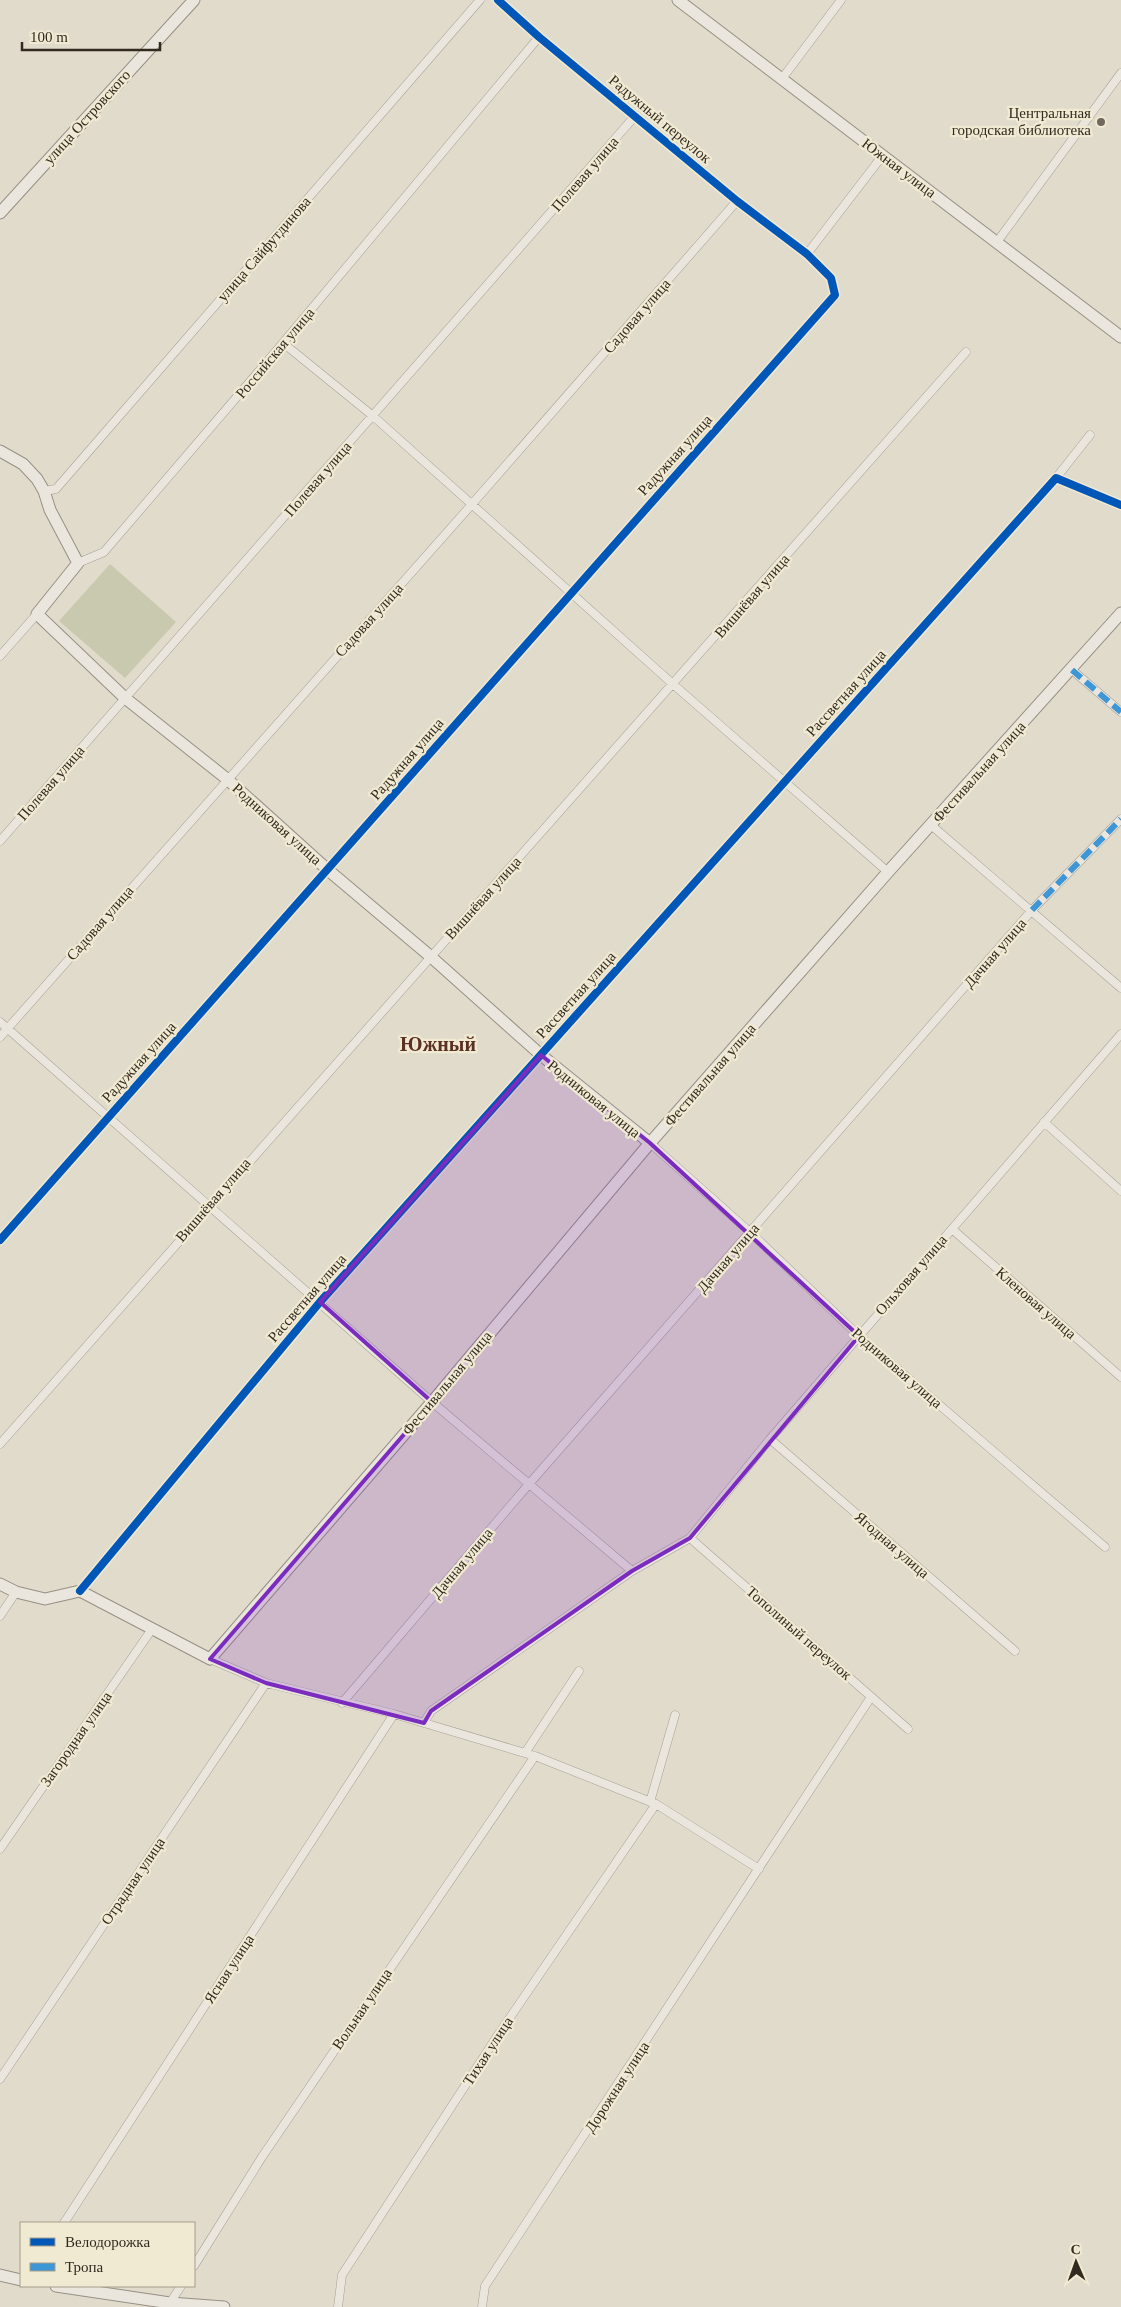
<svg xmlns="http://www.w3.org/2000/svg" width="1121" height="2307" font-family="'Times New Roman',serif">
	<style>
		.cemetery { fill: #c9c9af }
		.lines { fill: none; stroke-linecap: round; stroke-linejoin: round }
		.street-casing { stroke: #a6a096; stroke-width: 9 }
		.secondary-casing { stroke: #969085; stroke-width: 13 }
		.street { stroke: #eae6dd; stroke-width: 8 }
		.secondary { stroke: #eae6dd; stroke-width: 11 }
		.quiet { stroke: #3d96d5; stroke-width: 6; stroke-dasharray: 12 6; stroke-linecap: butt }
		.cycleway-casing { stroke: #f1ead3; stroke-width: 11 }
		.cycleway { stroke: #0057b8; stroke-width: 8 }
		.marked { fill: #7b2cbf; fill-opacity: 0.2; stroke: #7b2cbf; stroke-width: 4; stroke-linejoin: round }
		.poi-dot { fill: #70685c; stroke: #f1ead3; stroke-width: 2 }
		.labels { text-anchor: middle; stroke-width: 4.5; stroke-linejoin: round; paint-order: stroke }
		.poi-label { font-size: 15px; fill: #332a1f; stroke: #f1ead3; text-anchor: end }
		.street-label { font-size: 15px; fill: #332a1f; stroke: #f1ead3 }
		.district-label { font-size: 20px; font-weight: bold; fill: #5b3123; stroke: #f1ead3 }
	</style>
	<rect width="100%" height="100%" fill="#e1dbcc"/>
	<path class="cemetery" d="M110,564L176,622L125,678L59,621Z"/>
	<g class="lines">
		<g class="street-casing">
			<path id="street" d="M781,80L841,0
				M997,242L1121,73
				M807,254L883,155
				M283,343L373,416L674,685L888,872
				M1056,478L1090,435
				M44,491L56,489L480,0
				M78,563L104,552L283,343L539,37
				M0,656L37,614
				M1072,670L1121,712
				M931,825L1121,988
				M0,841L635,116
				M0,1022L432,1402L632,1571
				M0,1037L473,503L737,201
				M1044,1122L1121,1191
				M650,1143L751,1233L859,1336L1105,1547
				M952,1229L1121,1377
				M0,1240L835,295L831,278L807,254L737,201L539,37L498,0
				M770,1439L1015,1651
				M0,1444C320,1078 646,718 966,352
				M690,1538L908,1729
				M80,1591L320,1302L1056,478L1121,505
				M0,1616L16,1592
				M210,1659L266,1683L394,1714L535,1756L656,1804L759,1869
				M342,1703L529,1484L1032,910L1121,819
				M424,1723L431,1711L632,1571L690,1538L770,1439L1121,1034
				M525,1753L579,1671
				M650,1802L675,1715
				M0,1849L152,1629
				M0,2079L266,1683
				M64,2223L394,1714
				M194,2266L262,2157L535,1756
				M170,2303L181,2286
				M338,2307L342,2275L498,2035L656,1804
				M482,2307L485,2286L871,1697"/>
		</g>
		<g class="secondary-casing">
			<path id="secondary" d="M678,0L1121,337
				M0,213L194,0
				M0,451L23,464L37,479L44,491L50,510L78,563L37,614L125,698L227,779L328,870L430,956L541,1055L650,1143
				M0,1584L16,1592L45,1599L80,1591L210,1659L432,1402L650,1143L888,872L1121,613
				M0,2275L21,2280
				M56,2286L170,2303L224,2307"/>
		</g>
		<use href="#street" class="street"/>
		<use href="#secondary" class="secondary"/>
		<path class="quiet" d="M1072,670L1121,712
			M1032,910L1121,819"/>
		<g class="cycleway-casing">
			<path id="cycleway" d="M0,1240L835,295L831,278L807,254L737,201L539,37L498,0
				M80,1591L320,1302L1056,478L1121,505"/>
		</g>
		<use href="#cycleway" class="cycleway"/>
	</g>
	<path class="marked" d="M541,1055L650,1143L859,1336L690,1538L632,1571L431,1711L424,1723L266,1683L210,1659L432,1402L320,1302Z"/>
	<circle class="poi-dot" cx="1101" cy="122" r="5"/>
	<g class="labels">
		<g class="poi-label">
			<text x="1091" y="118">Центральная<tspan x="1091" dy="17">городская библиотека</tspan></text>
		</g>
		<g class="street-label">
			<text transform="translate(87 117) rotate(-48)" y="5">улица Островского</text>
			<text transform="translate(660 119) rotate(40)" y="5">Радужный переулок</text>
			<text transform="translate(899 168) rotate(37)" y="5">Южная улица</text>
			<text transform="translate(585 174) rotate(-49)" y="5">Полевая улица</text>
			<text transform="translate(264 249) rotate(-49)" y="5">улица Сайфутдинова</text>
			<text transform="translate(637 316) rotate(-49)" y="5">Садовая улица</text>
			<text transform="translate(275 353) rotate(-50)" y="5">Российская улица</text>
			<text transform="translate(675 455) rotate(-48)" y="5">Радужная улица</text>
			<text transform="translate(318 479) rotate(-49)" y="5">Полевая улица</text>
			<text transform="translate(752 596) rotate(-49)" y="5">Вишнёвая улица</text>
			<text transform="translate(369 620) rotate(-48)" y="5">Садовая улица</text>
			<text transform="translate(846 693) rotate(-48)" y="5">Рассветная улица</text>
			<text transform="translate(407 759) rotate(-49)" y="5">Радужная улица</text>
			<text transform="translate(979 772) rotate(-48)" y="5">Фестивальная улица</text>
			<text transform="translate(51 783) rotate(-49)" y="5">Полевая улица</text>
			<text transform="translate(277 824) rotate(42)" y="5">Родниковая улица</text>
			<text transform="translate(483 898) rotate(-48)" y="5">Вишнёвая улица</text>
			<text transform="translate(100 923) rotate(-49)" y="5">Садовая улица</text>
			<text transform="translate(995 953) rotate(-49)" y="5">Дачная улица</text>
			<text transform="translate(576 995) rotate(-48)" y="5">Рассветная улица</text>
			<text transform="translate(139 1062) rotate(-48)" y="5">Радужная улица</text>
			<text transform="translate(710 1075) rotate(-49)" y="5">Фестивальная улица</text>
			<text transform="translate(594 1099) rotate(39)" y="5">Родниковая улица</text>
			<text transform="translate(213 1200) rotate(-49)" y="5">Вишнёвая улица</text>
			<text transform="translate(728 1258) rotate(-49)" y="5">Дачная улица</text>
			<text transform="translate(911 1275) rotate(-49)" y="5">Ольховая улица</text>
			<text transform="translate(307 1298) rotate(-49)" y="5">Рассветная улица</text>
			<text transform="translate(1036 1303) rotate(41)" y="5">Кленовая улица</text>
			<text transform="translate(897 1368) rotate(41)" y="5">Родниковая улица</text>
			<text transform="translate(447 1383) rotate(-50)" y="5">Фестивальная улица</text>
			<text transform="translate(892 1545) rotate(41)" y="5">Ягодная улица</text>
			<text transform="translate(462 1563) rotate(-50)" y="5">Дачная улица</text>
			<text transform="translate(799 1633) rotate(41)" y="5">Тополиный переулок</text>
			<text transform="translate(76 1739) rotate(-55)" y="5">Загородная улица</text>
			<text transform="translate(133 1881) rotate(-56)" y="5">Отрадная улица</text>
			<text transform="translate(229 1969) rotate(-57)" y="5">Ясная улица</text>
			<text transform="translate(362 2009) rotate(-56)" y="5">Вольная улица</text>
			<text transform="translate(488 2051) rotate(-57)" y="5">Тихая улица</text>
			<text transform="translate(617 2087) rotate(-57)" y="5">Дорожная улица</text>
		</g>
		<g class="district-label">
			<text x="438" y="1051">Южный</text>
		</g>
	</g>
	<rect x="20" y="2222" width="175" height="65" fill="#f1ead3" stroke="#a59d8b"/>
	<rect x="30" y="2238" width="25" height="8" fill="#0057b8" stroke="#a59d8b"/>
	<text x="65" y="2247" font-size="15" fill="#332a1f">Велодорожка</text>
	<rect x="30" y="2263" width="25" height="8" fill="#3d96d5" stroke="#a59d8b"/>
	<text x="65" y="2272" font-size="15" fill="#332a1f">Тропа</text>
	<g transform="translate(1076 2262) rotate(358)" stroke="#f1ead3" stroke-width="4" paint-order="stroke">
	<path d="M0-4L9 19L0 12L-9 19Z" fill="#332a1f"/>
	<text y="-8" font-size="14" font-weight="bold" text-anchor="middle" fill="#332a1f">С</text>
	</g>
	<path d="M22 42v8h138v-8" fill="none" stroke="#332a1f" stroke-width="2.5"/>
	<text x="30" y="42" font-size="15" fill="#332a1f" stroke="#f1ead3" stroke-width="4" paint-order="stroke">100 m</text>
</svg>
